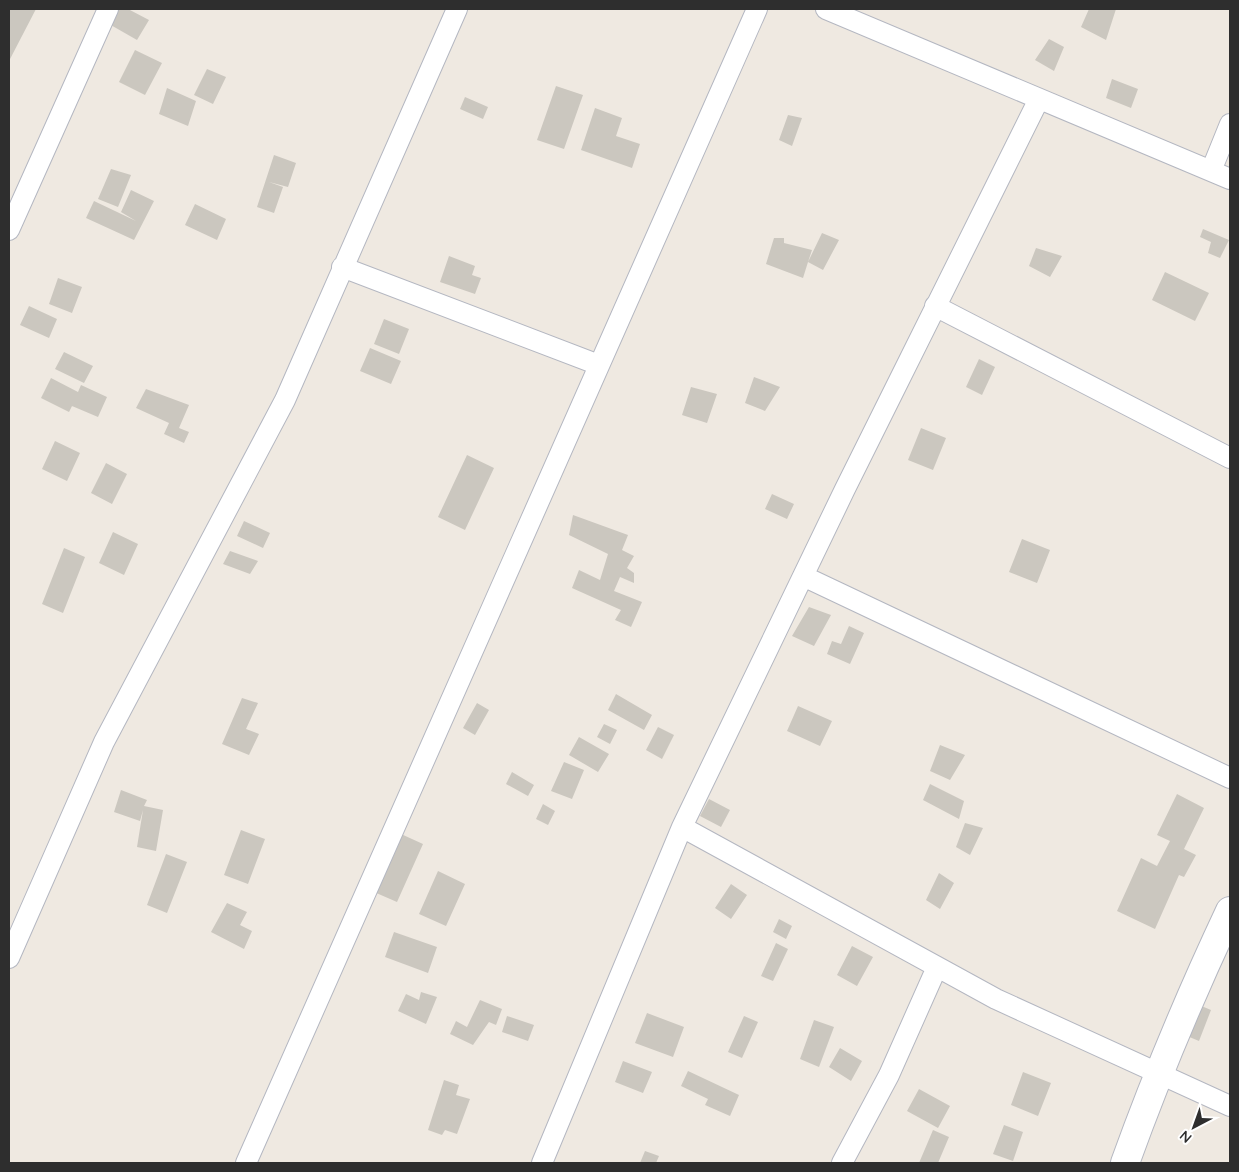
<svg xmlns="http://www.w3.org/2000/svg" width="1239" height="1172" font-family="Quicksand,sans-serif">
	<style>
		.building { fill: #cbc7bf }
		.lines { fill: none; stroke-linecap: round; stroke-linejoin: round }
		.street-casing { stroke: #b4b7c1; stroke-width: 22 }
		.secondary-casing { stroke: #b4b7c1; stroke-width: 30 }
		.street { stroke: #fff; stroke-width: 20 }
		.secondary { stroke: #fff; stroke-width: 28 }
	</style>
	<rect width="100%" height="100%" fill="#efe9e1"/>
	<path class="building" d="M9,9H36L9,61Z
		M115,9H128L149,20L137,40L109,24Z
		M1089,9H1116L1106,40L1081,27Z
		M1049,39L1064,47L1054,71L1035,60Z
		M135,50L162,63L145,95L119,82Z
		M207,69L226,77L213,104L194,95Z
		M1112,79L1138,89L1131,108L1106,98Z
		M556,86L583,95L564,149L537,140Z
		M167,88L196,101L188,126L159,114Z
		M465,97L488,107L483,119L460,109Z
		M595,108L622,118L616,136L640,144L632,168L581,150Z
		M788,115L802,118L792,146L779,140Z
		M274,155L296,163L288,187L269,182L283,187L274,213L257,207Z
		M111,169L131,175L118,207L98,199Z
		M131,190L154,201L134,240L86,218L94,201L136,221L121,212Z
		M195,204L226,219L217,240L185,225Z
		M1203,229L1229,240L1220,258L1208,253L1211,242L1200,237Z
		M822,233L839,240L823,270L808,262L803,278L766,264L774,238H784V243L812,250L808,262Z
		M1036,248L1062,256L1050,277L1029,266Z
		M449,256L475,266L472,275L481,278L475,294L440,282Z
		M1165,272L1209,293L1195,321L1152,300Z
		M58,278L82,287L72,313L49,304Z
		M29,306L57,319L49,338L20,325Z
		M384,319L409,329L399,354L374,344Z
		M370,348L401,361L391,384L360,371Z
		M64,352L93,366L84,383L55,369Z
		M979,359L995,367L982,395L966,387Z
		M754,377L780,387L765,411L745,403Z
		M51,378L78,392L81,385L107,397L98,417L72,406L75,400L69,412L41,398Z
		M691,387L717,394L707,423L682,415Z
		M146,389L189,405L179,428L189,432L184,443L164,434L169,423L136,408Z
		M921,428L946,438L933,470L908,460Z
		M55,441L80,453L67,481L42,469Z
		M467,455L494,468L465,530L438,517Z
		M106,463L127,474L112,504L91,493Z
		M772,494L794,504L787,519L765,509Z
		M573,515L628,535L622,550L634,556L627,568L634,573V583L620,577L614,591L642,602L631,627L615,620L621,610L572,588L579,570L600,580L608,554L569,535Z
		M244,521L270,533L263,548L237,536Z
		M113,532L138,544L124,575L99,563Z
		M1022,539L1050,550L1037,583L1009,572Z
		M64,548L85,557L63,613L42,604Z
		M230,551L258,561L250,574L223,564Z
		M809,607L831,615L814,646L792,636Z
		M849,626L864,633L850,664L827,654L832,641L841,644Z
		M616,694L652,715L644,730L608,710Z
		M242,698L258,703L246,729L259,734L249,755L222,744Z
		M477,703L489,710L475,735L463,728Z
		M798,706L832,721L820,746L787,731Z
		M604,724L617,730L610,744L597,737Z
		M658,727L674,735L662,759L646,750Z
		M579,737L609,754L598,772L569,755Z
		M940,745L965,755L950,780L930,771Z
		M564,762L584,770L572,799L551,791Z
		M512,772L534,785L528,796L506,784Z
		M930,784L964,801L959,819L923,800Z
		M121,790L147,800L144,806L163,810L156,851L137,847L143,810L140,821L114,812Z
		M1177,794L1204,808L1184,849L1196,855L1184,877L1179,875L1155,929L1117,911L1141,858L1157,866L1170,841L1157,835Z
		M709,799L730,810L721,827L700,816Z
		M543,804L555,811L548,825L536,819Z
		M965,823L983,828L970,855L956,847Z
		M241,830L265,839L248,884L224,875Z
		M401,834L423,844L397,902L374,892Z
		M166,854L187,862L167,913L147,905Z
		M438,871L465,884L446,926L419,914Z
		M939,873L954,883L940,909L926,900Z
		M731,884L747,895L731,919L715,908Z
		M227,903L247,912L240,925L252,931L244,949L211,932Z
		M779,919L792,926L786,939L773,932Z
		M394,932L437,947L428,973L385,957Z
		M776,943L788,949L773,981L761,976Z
		M852,946L873,957L857,986L837,975Z
		M421,992L437,997L426,1024L398,1011L406,994L419,1000Z
		M480,1000L502,1009L496,1025L489,1022L473,1045L450,1034L456,1021L467,1027Z
		M1199,1005L1211,1010L1199,1041L1187,1036Z
		M647,1013L684,1027L673,1057L635,1043Z
		M507,1016L534,1025L528,1041L502,1032Z
		M744,1016L758,1022L742,1058L728,1052Z
		M814,1020L834,1027L819,1067L800,1059Z
		M840,1048L862,1061L851,1081L829,1067Z
		M623,1061L652,1072L643,1093L615,1082Z
		M688,1071L739,1095L730,1116L705,1105L708,1099L681,1086Z
		M1023,1072L1051,1083L1038,1116L1011,1105Z
		M444,1080L459,1085L456,1095L470,1099L457,1134L445,1130L442,1135L428,1130Z
		M919,1089L950,1106L938,1128L907,1111Z
		M1004,1125L1023,1132L1013,1161L993,1154Z
		M933,1130L949,1137L938,1163H919Z
		M645,1151L659,1156L656,1163H640Z"/>
	<g class="lines">
		<g class="street-casing">
			<path id="street" d="M826,9L1230,179
				M1211,171L1230,124
				M9,230L108,9
				M342,267L599,365
				M935,306L1230,458
				M803,576L1230,778
				M682,827L996,999L1230,1106
				M9,958L104,742L285,400L457,9
				M246,1163L757,9
				M542,1163L682,827L845,489L1039,99
				M842,1163L889,1075L937,967"/>
		</g>
		<g class="secondary-casing">
			<path id="secondary" d="M1125,1163C1156,1077 1191,994 1230,911"/>
		</g>
		<use href="#street" class="street"/>
		<use href="#secondary" class="secondary"/>
	</g>
	<rect width="1239" height="1172" fill="none" stroke="#2e2e2e" stroke-width="20"/>
	<g transform="translate(1194 1127) rotate(221)" stroke="#ffffff" stroke-width="4" paint-order="stroke">
	<path d="M0-4L9 19L0 12L-9 19Z" fill="#2e2e2e"/>
	<text y="-8" font-size="14" font-weight="bold" text-anchor="middle" fill="#2e2e2e">N</text>
	</g>
</svg>
